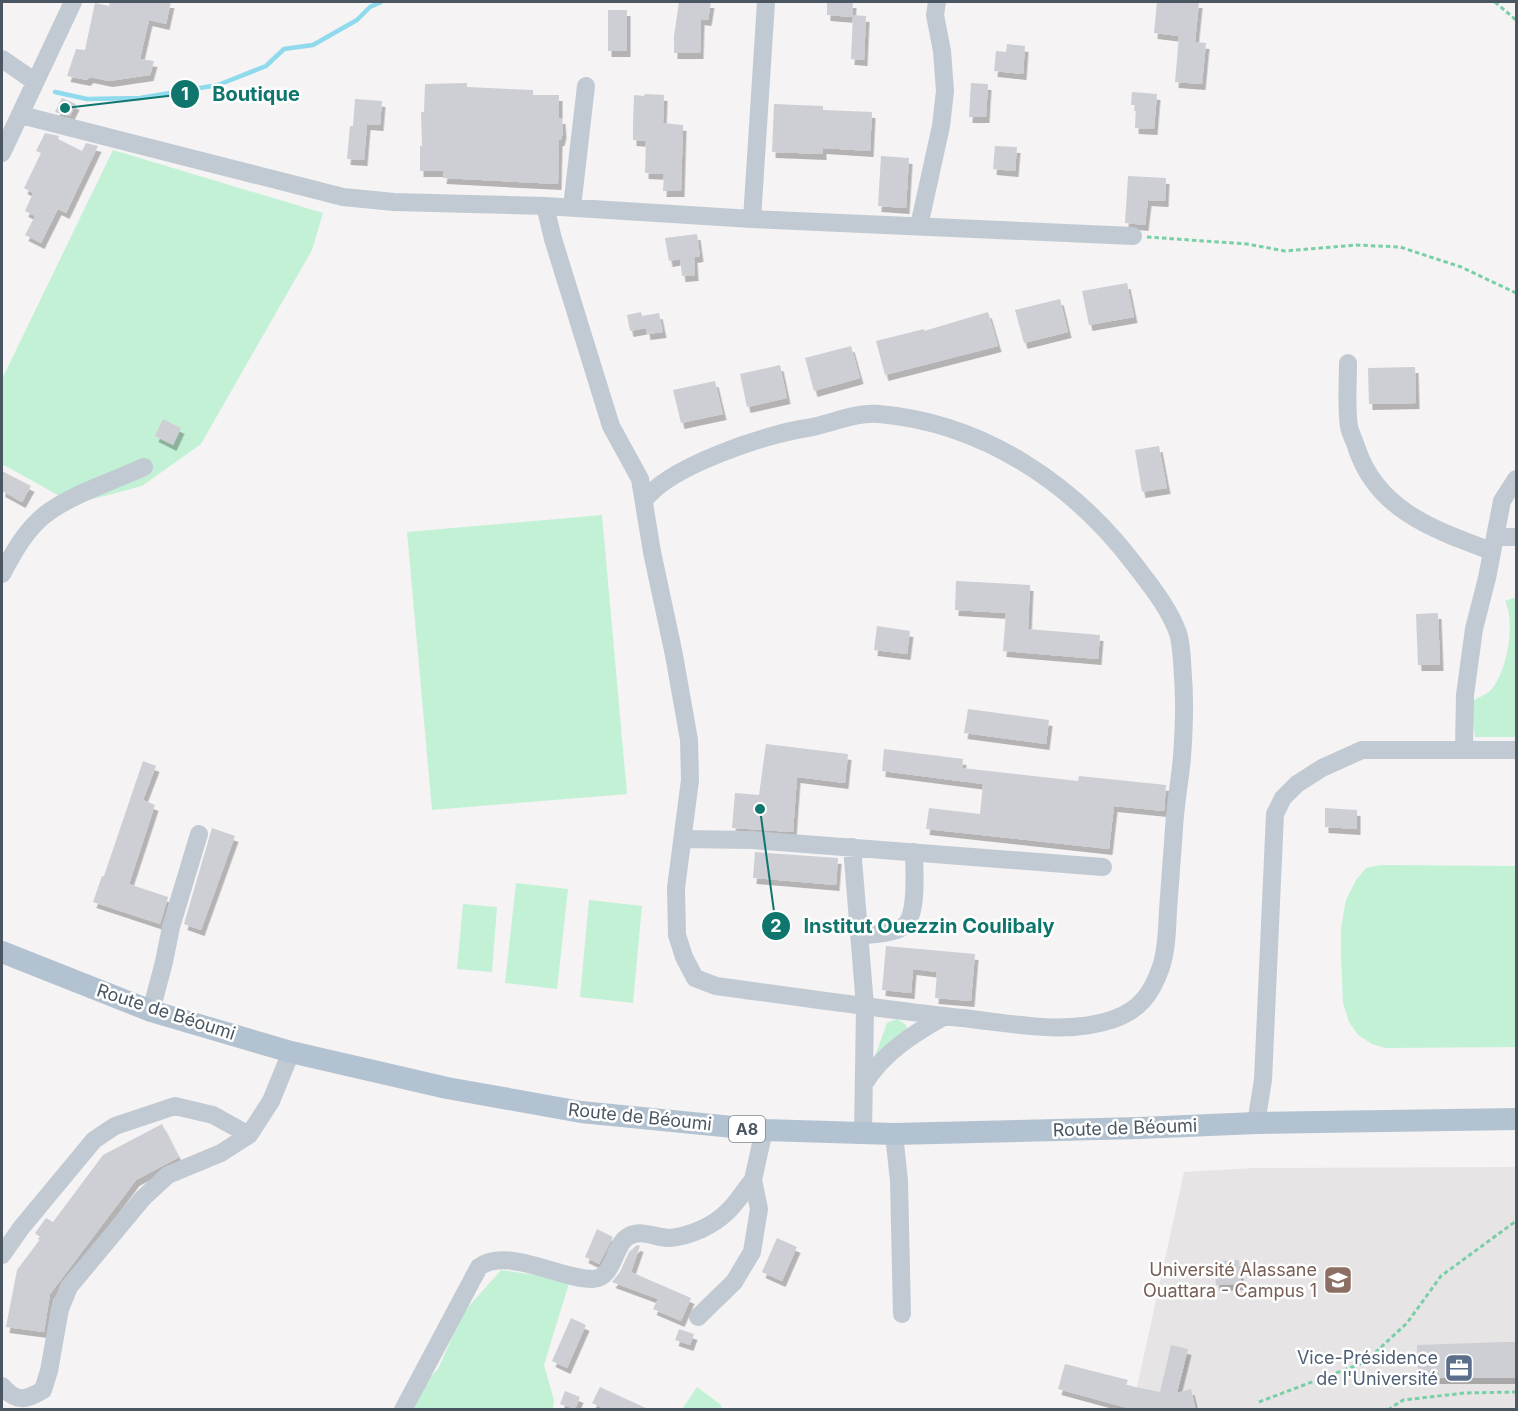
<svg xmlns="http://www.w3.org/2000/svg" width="1518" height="1411" font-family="Inter,sans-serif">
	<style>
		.education { fill: #e6e4e5 }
		.green { fill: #c3f1d5 }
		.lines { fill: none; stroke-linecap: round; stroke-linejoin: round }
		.stream { stroke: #90daee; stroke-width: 4.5 }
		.building { fill: #cdcfd5; filter: url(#shadow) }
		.path { stroke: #7ad0a6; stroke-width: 3; stroke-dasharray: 4.5 3; stroke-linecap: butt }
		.minor { stroke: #c1cad2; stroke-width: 18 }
		.major { stroke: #b3c2d1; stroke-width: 22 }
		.labels { text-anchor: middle; stroke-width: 5; stroke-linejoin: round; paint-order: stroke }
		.shield { fill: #fff; stroke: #808990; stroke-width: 1.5 }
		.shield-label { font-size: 16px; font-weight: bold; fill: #4a5661 }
		.street-label { font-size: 18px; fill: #4a5661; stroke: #fff }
		.education-label { font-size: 18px; fill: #785e54; stroke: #fff; text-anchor: end }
		.service-label { font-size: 18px; fill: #4e5e75; stroke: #fff; text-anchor: end }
		.leader { fill: none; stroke: #0f766e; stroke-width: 2 }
		.callout-dot { fill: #0f766e; stroke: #fff; stroke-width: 2 }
		.mark-label { font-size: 18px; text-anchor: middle; font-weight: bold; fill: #fff }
		.callout-label { font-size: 20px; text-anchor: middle; font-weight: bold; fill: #0f766e; stroke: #fff; stroke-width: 5; stroke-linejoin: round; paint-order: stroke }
	</style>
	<defs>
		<filter id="shadow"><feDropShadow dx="3.5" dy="6" stdDeviation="0" flood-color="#0004"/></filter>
	</defs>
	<rect width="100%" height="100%" fill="#f5f3f3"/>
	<path class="education" d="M1516,1167V1409L1132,1410L1184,1172L1255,1168Z"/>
	<path class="green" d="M113,150L323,213L312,250L201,444L142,486L74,504L2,464V379Z
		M602,515L627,794L432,810L407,532Z
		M1516,597V737H1475L1470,702C1477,698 1486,695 1491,690C1507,672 1516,623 1505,601Z
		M1381,865L1516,866V1047L1385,1048L1372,1044L1358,1035L1349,1022L1343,1003L1341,957V928L1346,900L1356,880L1366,868Z
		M516,883L568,889L557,989L505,983Z
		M589,900L642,906L633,1003L580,997Z
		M463,904L497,907L492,972L457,969Z
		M897,1019L906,1025L908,1031L874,1059L887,1023Z
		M501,1270L570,1280L544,1365L554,1400L553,1409L400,1410L438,1369L463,1313Z
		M697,1387L720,1404L722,1409H682Z"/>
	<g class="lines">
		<path class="stream" d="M55,92L87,99L140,98L218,85L266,66L284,49L313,45L357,20L370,7L381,2"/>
	</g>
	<path class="building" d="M110,2H171L166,24L149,20L140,59L154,61L150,75L109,81L90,77L87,80L67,76L76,49L85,50L95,3L109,6Z
		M679,2H711L708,20L701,19L700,53H674V36Z
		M827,2H853L852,17L827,15Z
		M1157,2H1199L1195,42L1206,43L1202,84L1175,82L1179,36L1154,33Z
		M608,10H627V51H608Z
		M853,15L866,16L864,60L851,59Z
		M1007,44L1025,46L1023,74L994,71L996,51L1006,52Z
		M467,83V87L533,90V95H559V118H562L563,132L561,140H559L558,184L443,178L444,171H420V146H422L421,112H424L425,84Z
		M971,83L988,84L986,117H969Z
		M1132,92L1157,94L1154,129L1135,128L1136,105H1131Z
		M645,94L664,95L663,123L683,125L681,191H663L664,174L645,173L646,141L633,140V126L634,95L644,96Z
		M62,98L76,104L70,116L55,112Z
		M355,99L382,101L380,125L367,124L364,160L347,159L350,126H353Z
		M774,104L823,106V110L872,112L870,151L823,148V154L772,152Z
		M45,133L59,136L58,139L82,151L86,143L98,146L66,213L58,209L41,243L25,235L35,216L25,211L33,193L24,188L41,153L36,151Z
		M995,146L1017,147L1015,171L993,169Z
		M881,156L909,158L906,208L878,206Z
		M1128,176L1166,178L1165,201L1148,200L1145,225L1125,223Z
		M697,234L700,256L694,257L695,275L682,276L680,259L669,261L665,238Z
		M1127,283L1134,317L1089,325L1082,291Z
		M1060,299L1068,332L1024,343L1015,310Z
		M641,312L642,316L659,313L663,332L647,334L646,328L630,331L627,315Z
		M988,312L998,346L885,375L876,341L924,329V331Z
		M851,346L860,378L814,391L805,358Z
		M780,365L787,398L747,407L740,374Z
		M1415,367L1416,403L1369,404L1368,368Z
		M715,381L723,414L681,423L673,390Z
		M163,419L181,428L173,445L155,436Z
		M1159,446L1167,488L1142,492L1135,450Z
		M2,471L31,486L22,502L2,491Z
		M956,581L1030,585L1028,629L1100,635L1098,659L1003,651L1006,613L955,610Z
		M1438,613L1440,665H1418L1416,614Z
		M877,626L910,631L907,654L874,650Z
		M968,709L1049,720L1046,744L964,733Z
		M766,744L848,754L845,783L797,777L793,832L732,828L735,793L759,795Z
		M884,749L963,759L962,768L1078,781L1079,776L1166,785L1164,811L1114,806L1109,849L926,829L929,808L980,814L983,784L882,771Z
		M143,761L156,766L143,800L155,805L129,884L168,897L160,924L93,902L102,876H104Z
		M1325,808L1357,810V829L1325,827Z
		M212,828L235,836L201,930L184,924Z
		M755,852L838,858L836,885L753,878Z
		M886,946L975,954L971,1001L935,998L937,972L913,969L911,993L882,990Z
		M162,1124L179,1157L136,1180L50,1294L44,1332L6,1327L17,1270L41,1238L35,1233L46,1218L53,1222L103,1155Z
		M597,1229L613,1237L599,1264L585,1257Z
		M777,1238L797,1247L782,1281L762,1272Z
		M637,1245L640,1246L631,1272L691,1298L681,1321L653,1309L658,1299L612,1282L620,1272L629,1252Z
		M1239,1260L1241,1284L1216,1285L1214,1261Z
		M571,1318L586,1325L567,1368L552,1361Z
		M679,1329L694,1334L690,1345L675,1340Z
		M1504,1342H1516V1378H1418L1417,1345Z
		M1171,1345L1188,1349L1177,1393L1191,1389L1196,1410H1135L1058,1389L1065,1364L1128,1380L1126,1385L1160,1392Z
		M600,1387L650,1410H606L592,1403Z
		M565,1391L580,1397L575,1409L560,1404Z"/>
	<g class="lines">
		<path class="path" d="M1495,2L1516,20
			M1147,237L1247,244L1285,251L1356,245L1400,247L1461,267L1516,293
			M1259,1402L1365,1362L1407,1323L1441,1276L1516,1221
			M1388,1410L1403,1400L1465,1393L1516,1392"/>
		<path class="minor" d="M2,59L34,81
			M21,115L343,197L394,202L545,206L752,219L1133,236
			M2,153L73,2
			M545,206L553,239L611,426L640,479L652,552L674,655L689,740L690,780L676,888L677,935L684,957L695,978L716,986C798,997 880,1009 962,1018C1011,1023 1066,1036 1114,1019C1140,1010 1152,993 1161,967C1167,949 1167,929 1168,910C1170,883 1172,856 1174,829C1175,805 1180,781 1182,757C1184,730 1185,703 1183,677C1182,663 1182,646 1178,633C1169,608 1151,586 1135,565C1073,483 983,423 879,414C854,412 831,424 807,428C766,434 667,467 644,501
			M572,207L586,86
			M752,219L766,2
			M919,226L941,126L945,91L942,51L935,15L937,2
			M1348,363C1348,383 1346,407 1349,427C1351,435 1355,442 1357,449C1378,511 1435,530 1491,551
			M1495,537H1516
			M2,574C14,551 28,526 50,511C78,492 113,481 144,467
			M1464,750L1465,695L1474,629L1487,578L1502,501L1516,479
			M683,839L752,840L1103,867
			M852,847L865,1006L863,1134
			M859,936C872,934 890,934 901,928C919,920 914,870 914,852
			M151,1011L164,962L171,927L199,834
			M864,1084C883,1053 914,1033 945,1016
			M1256,1123L1263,1080L1275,814L1283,798L1297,784L1322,768L1362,750H1516
			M894,1134L899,1181L902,1314
			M2,1255L21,1228L94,1140L115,1126L175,1106L213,1115L249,1135
			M698,1317L734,1282L752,1252L759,1209L753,1180L764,1130
			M2,1386C16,1402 25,1401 43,1390L49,1371L60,1309L69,1287L143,1198L168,1175L221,1153L249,1135L271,1101L291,1052
			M403,1410L479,1267C506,1246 562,1280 593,1279C615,1278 613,1244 629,1236C642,1229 656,1238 670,1238C690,1236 713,1226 727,1212C737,1203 744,1190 753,1180"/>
		<path class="major" d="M2,952L151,1011L291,1052L447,1088L581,1112L764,1130L894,1134L1140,1128L1256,1123L1516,1119"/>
	</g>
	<defs>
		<g id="university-square" transform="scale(1.5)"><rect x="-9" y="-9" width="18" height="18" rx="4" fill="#8d6e63" stroke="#fff"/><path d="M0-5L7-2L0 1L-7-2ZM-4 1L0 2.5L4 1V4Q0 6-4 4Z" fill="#fff"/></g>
		<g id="office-square" transform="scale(1.5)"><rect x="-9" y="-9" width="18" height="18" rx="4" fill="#5c6f8a" stroke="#fff"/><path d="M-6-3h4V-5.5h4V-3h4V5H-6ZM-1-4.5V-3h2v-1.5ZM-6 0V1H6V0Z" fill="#fff"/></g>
	</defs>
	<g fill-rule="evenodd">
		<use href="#university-square" x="1338" y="1280"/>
		<use href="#office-square" x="1459" y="1368"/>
	</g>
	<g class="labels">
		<rect class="shield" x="729" y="1116" width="36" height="26" rx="4.5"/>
		<g class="shield-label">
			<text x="747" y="1135">A8</text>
		</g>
		<g class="street-label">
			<text transform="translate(166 1012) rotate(18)" y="6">Route de Béoumi</text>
			<text transform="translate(640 1117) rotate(6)" y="6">Route de Béoumi</text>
			<text transform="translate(1125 1128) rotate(-2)" y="6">Route de Béoumi</text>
		</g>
		<g class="education-label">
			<text x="1317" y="1276">Université Alassane<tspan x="1317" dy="21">Ouattara - Campus 1</tspan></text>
		</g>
		<g class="service-label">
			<text x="1438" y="1364">Vice-Présidence<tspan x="1438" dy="21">de l'Université</tspan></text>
		</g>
	</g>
	<path class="leader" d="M65 108L185 94M760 809L776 926"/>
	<g class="callout-dot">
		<circle cx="65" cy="108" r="6"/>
		<circle cx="760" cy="809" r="6"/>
		<circle cx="185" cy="94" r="15"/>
		<circle cx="776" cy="926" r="15"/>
	</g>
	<g class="mark-label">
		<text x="185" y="100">1</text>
		<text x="776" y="932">2</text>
	</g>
	<g class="callout-label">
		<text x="256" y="101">Boutique</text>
		<text x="929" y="933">Institut Ouezzin Coulibaly</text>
	</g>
	<rect width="1518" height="1411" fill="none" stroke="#4a5661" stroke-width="6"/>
</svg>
